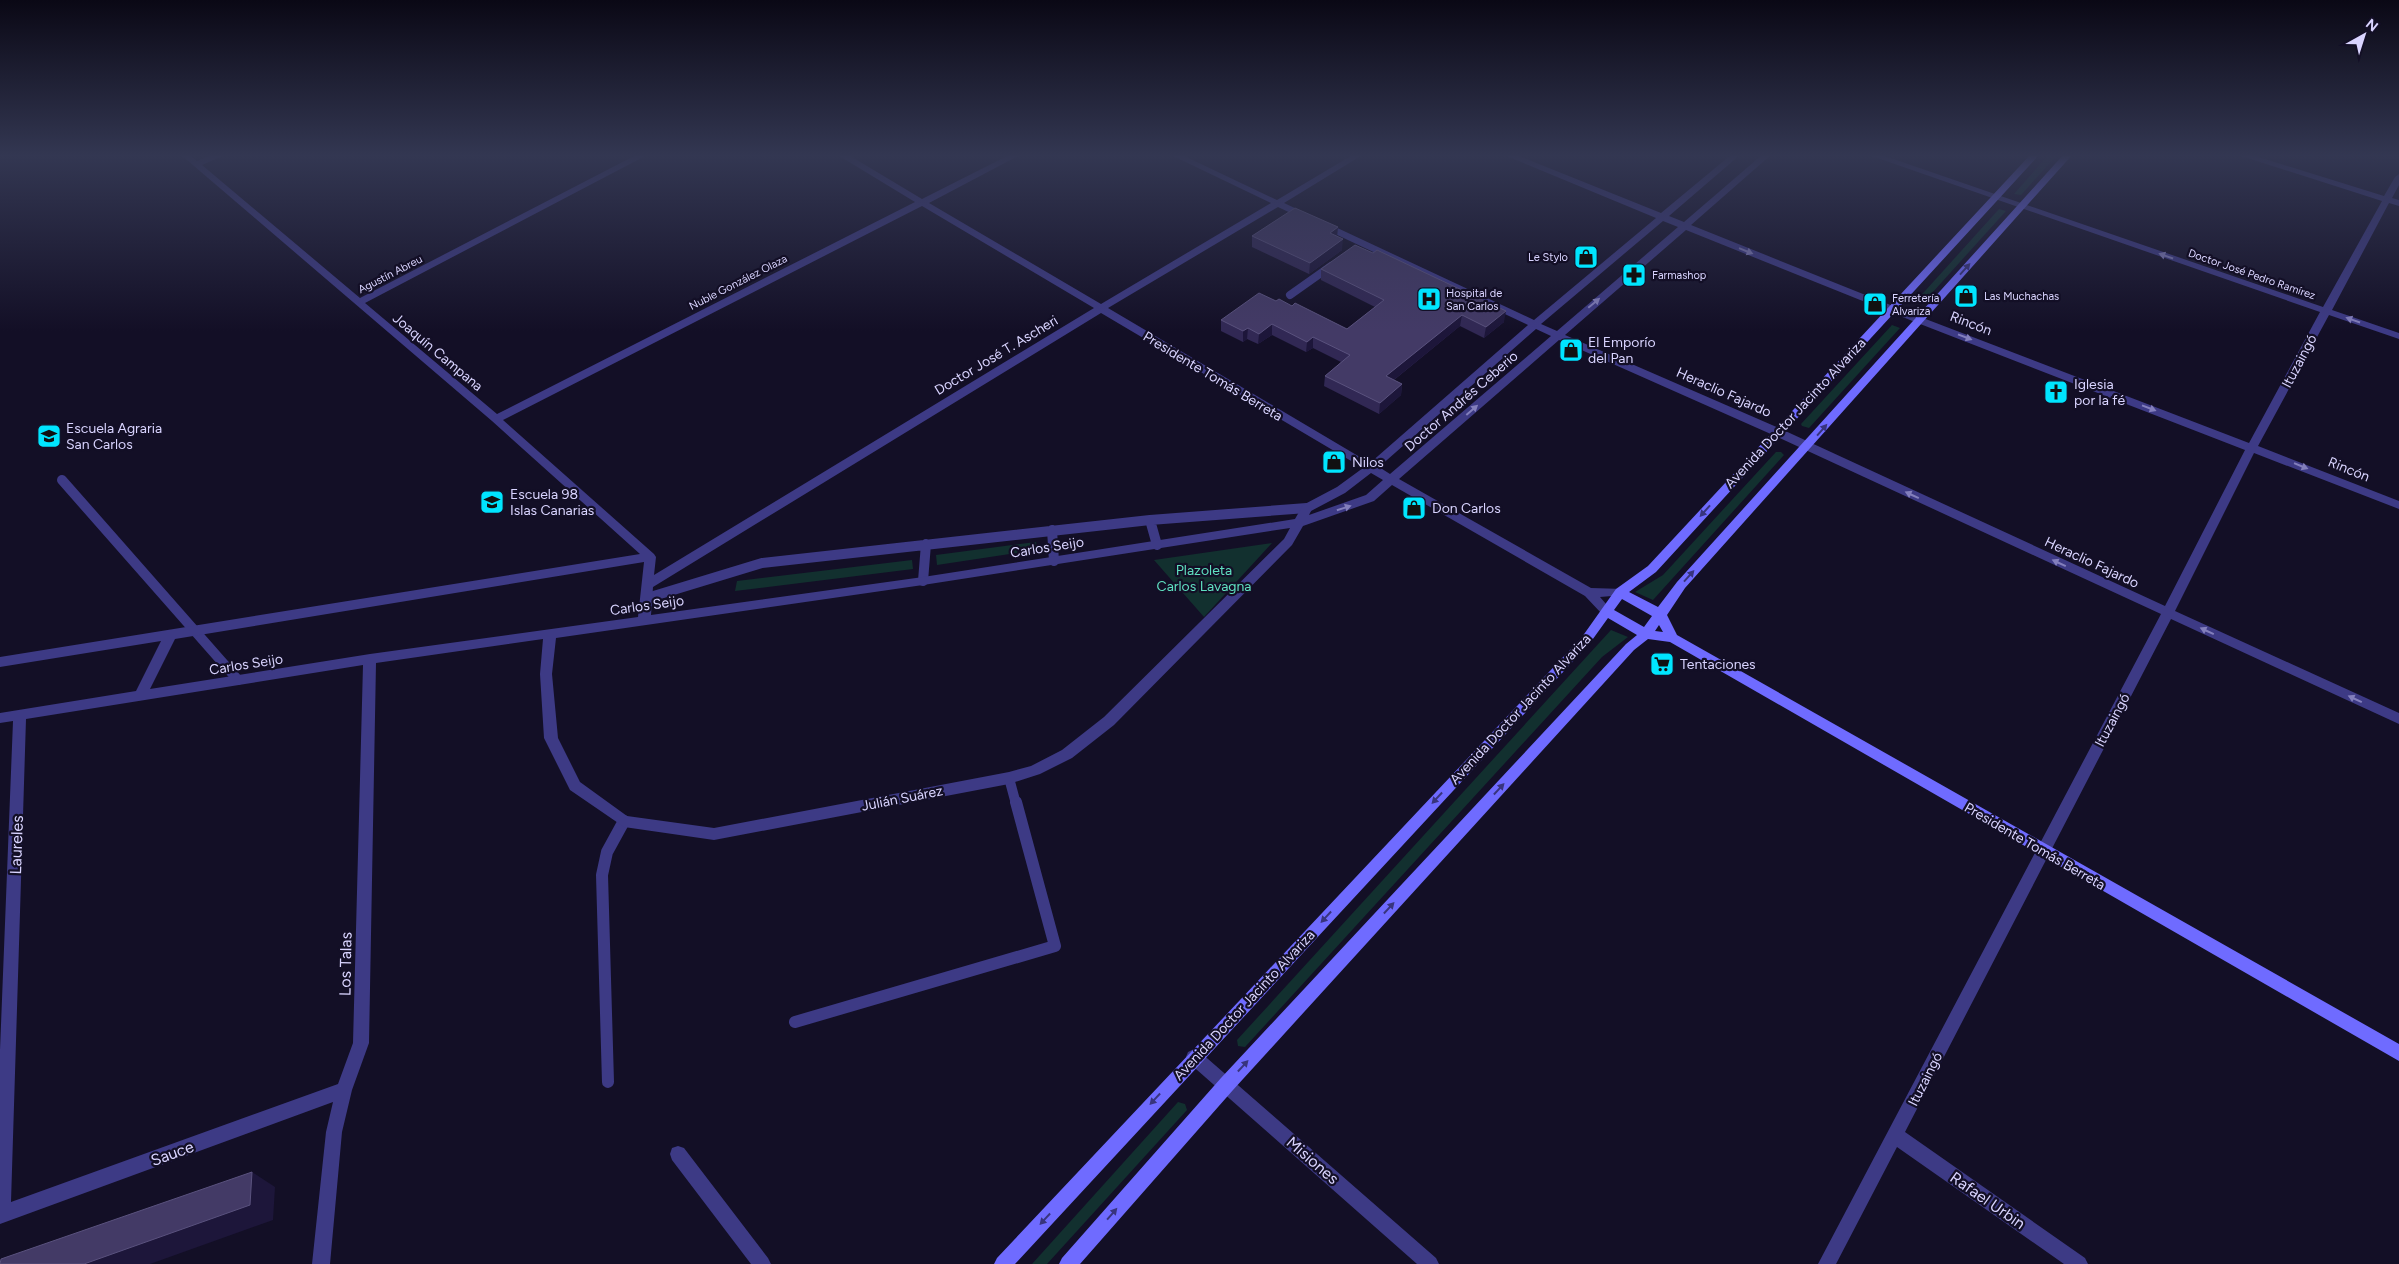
<svg xmlns="http://www.w3.org/2000/svg" width="2399" height="1264" font-family="Figtree,sans-serif">
	<style>
		.green { fill: #12302f }
		.lines { fill: none; stroke-linecap: round; stroke-linejoin: round }
		.lane-far2 { stroke: #3d3a85; stroke-width: 8 }
		.lane-far1 { stroke: #3d3a85; stroke-width: 10 }
		.lane { stroke: #3d3a85; stroke-width: 12 }
		.street { fill: #3d3a85; fill-rule: evenodd }
		.secondary { fill: #6f6bff; fill-rule: evenodd }
		.wall { fill: #312854 }
		.shaded-wall { fill: #1d163a }
		.building { fill: #433a66; stroke: #5a527e }
		.oneway { fill: #837fbc }
		.oneway2 { fill: #38347d }
		.labels { text-anchor: middle; stroke-width: 4.5; stroke-linejoin: round; paint-order: stroke }
		.far-poi-label { font-size: 11px; fill: #d9d4ff; stroke: #130f26; text-anchor: start }
		.far-street-label { font-size: 11px; fill: #d9d4ff; stroke: #130f26 }
		.street-label { font-size: 14px; fill: #d9d4ff; stroke: #130f26 }
		.poi-label { font-size: 14px; fill: #d9d4ff; stroke: #130f26; text-anchor: start }
		.park-label { font-size: 14px; fill: #5fe0c0; stroke: #130f26 }
		.near-street-label { font-size: 16px; fill: #d9d4ff; stroke: #130f26 }
	</style>
	<rect width="100%" height="100%" fill="#130f26"/>
	<path class="green" d="M2049,154H2058L2021,195L2014,194Z
		M1999,209L2006,211L1923,303L1916,301Z
		M1892,325L1900,328L1809,428L1802,426L1801,424Z
		M1776,452H1781L1784,455L1653,600L1635,592L1663,575Z
		M1036,542L1037,550L937,565L936,555Z
		M1272,543L1204,617L1154,560Z
		M912,560L913,569L735,591L737,581Z
		M1611,630L1628,637L1602,657L1245,1047L1238,1046L1237,1040Z
		M1178,1102L1185,1104L1187,1110L1047,1264H1032Z"/>
	<g class="lines">
		<path class="lane-far2" d="M1290,295L1331,266"/>
		<path class="lane-far1" d="M62,480L238,680
			M1150,520L1157,545
			M1052,530L1054,561
			M923,581L926,544
			M647,598L762,563L1150,520L1307,508
			M1009,778L1016,804"/>
		<path class="lane" d="M795,1022L1055,946L1016,802
			M608,1082L602,875L607,852L624,821"/>
		<path class="street" d="M180,154H189L197,161L214,154H227L202,165L360,298L638,154H649L365,303L497,414L915,202L836,154H847L922,199L1011,154H1022L929,203L1101,304L1271,203L1169,154H1180L1277,200L1354,154H1364L1284,203L1534,320L1656,218L1502,154H1514L1661,213L1732,154H1741L1669,216L1684,222L1763,154H1772L1691,225L1923,318L2249,443L2320,312L1866,154H1879L2323,307L2382,201L2235,154H2249L2384,196L2395,177L2399,174V185L2392,198L2399,200V206L2389,203L2332,310L2399,333V339L2329,315L2258,446L2399,501V509L2254,453L2175,611L2399,713V724L2171,619L1905,1132L2085,1258L2088,1264H2064L1897,1147L1836,1264H1818L2161,614L1773,435L1559,340L1399,479L1591,588L1624,589L1626,592L1624,595L1600,597L1612,611L1610,614H1602L1585,596L1392,485L1374,501L1303,526L1292,545L1114,725L1072,758L1040,774L1009,784L714,840L624,827L570,790L544,738L540,674L543,639L376,663L369,1043L352,1090L342,1132L330,1264H312L326,1132L333,1102L0,1224V1050L13,721L0,723V713L136,691L161,641L0,667V657L640,554L492,421ZM922,206L1094,308L654,575L656,557L654,554L503,420ZM1278,207L1528,325L1370,463L1108,308ZM1663,221L1678,227L1557,331L1541,324ZM1686,230L1915,322L2245,450L2165,606L1781,429L1565,335ZM1101,313L1363,468L1337,487L1303,505L1295,519L923,577L651,615L653,587ZM1536,329L1551,336L1390,474L1379,467ZM1371,473L1383,480L1366,495L1309,515L1311,511L1345,493ZM1290,528L1284,539L1104,717L1062,750L1031,766L1009,772L714,828L627,816L580,782L558,738L552,674L556,638L923,585ZM644,562L638,617L370,654L150,689L175,639ZM363,665L353,1043L338,1084L11,1202L26,719Z
			M1194,1049L1200,1052L1436,1258L1439,1264H1417L1188,1062L1186,1057L1188,1052Z
			M678,1146L684,1148L768,1258L771,1264H751L672,1160L670,1154L672,1148Z"/>
		<path class="secondary" d="M2031,154H2040L1656,572L1629,592L1658,607L1677,582L2064,154H2073L1685,588L1667,615L1677,635L2399,1044V1061L1670,642L1648,639L1634,650L1233,1090L1080,1264H1059L1062,1258L1221,1078L1626,644L1637,635L1608,618L1590,643L1015,1264H994L997,1258L1582,637L1616,589L1648,566ZM1622,599L1652,616L1644,627L1614,610ZM1659,625L1663,632L1655,631Z"/>
	</g>
	<path class="wall" d="M1252,236L1337,237L1342,250L1309,274L1252,247Z
		M1321,269L1504,322L1484,338L1460,326L1394,380L1402,384L1401,395L1379,414L1324,386L1325,376L1341,362L1313,348L1306,352L1272,335L1258,344L1247,339L1243,342L1221,331V320L1276,301L1292,306L1347,329L1375,307L1321,280Z"/>
	<path class="shaded-wall" d="M1338,227L1337,238L1330,233Z
		M1343,239L1342,250L1309,274L1310,263Z
		M1506,311L1504,322L1484,338L1486,327Z
		M1462,315L1460,326L1385,387L1386,376Z
		M1272,324V335L1258,344L1259,334Z
		M1248,328L1247,339L1243,342V331Z
		M1313,337V348L1306,352L1307,342Z
		M1402,384L1401,395L1379,414L1380,403Z
		M252,1172L275,1187L273,1220L150,1264H84Z"/>
	<path class="building" d="M1295,208L1338,227L1330,233L1343,239L1310,263L1252,236Z
		M1355,245L1373,253L1377,250L1506,311L1486,327L1462,315L1386,376L1402,384L1380,403L1325,376L1350,355L1313,337L1307,342L1272,324L1259,334L1248,328L1243,331L1221,320L1259,293L1276,301L1279,299L1292,306L1295,303L1347,329L1384,300L1321,269Z
		M252,1172L250,1205L84,1264H0L1,1259Z"/>
	<defs><path id="oneway-solid" d="M-6-.8H1V-3.2L6.5 0L1 3.2V.8H-6Z" transform="scale(1.25)"/></defs>
	<g class="oneway">
		<use href="#oneway-solid" transform="translate(1746 251) rotate(22)"/>
		<use href="#oneway-solid" transform="translate(2166 256) rotate(-161)"/>
		<use href="#oneway-solid" transform="translate(1594 303) rotate(-40)"/>
		<use href="#oneway-solid" transform="translate(2353 320) rotate(-161)"/>
		<use href="#oneway-solid" transform="translate(1965 337) rotate(21)"/>
		<use href="#oneway-solid" transform="translate(2149 408) rotate(21)"/>
		<use href="#oneway-solid" transform="translate(1472 410) rotate(-41)"/>
		<use href="#oneway-solid" transform="translate(2301 466) rotate(22)"/>
		<use href="#oneway-solid" transform="translate(1912 495) rotate(-155)"/>
		<use href="#oneway-solid" transform="translate(1344 508) rotate(-18)"/>
		<use href="#oneway-solid" transform="translate(2059 563) rotate(-155)"/>
		<use href="#oneway-solid" transform="translate(2207 631) rotate(-155)"/>
		<use href="#oneway-solid" transform="translate(2355 699) rotate(-155)"/>
	</g>
	<g class="oneway2">
		<use href="#oneway-solid" transform="translate(1965 269) rotate(-48)"/>
		<use href="#oneway-solid" transform="translate(1822 430) rotate(-49)"/>
		<use href="#oneway-solid" transform="translate(1705 511) rotate(132)"/>
		<use href="#oneway-solid" transform="translate(1689 576) rotate(-48)"/>
		<use href="#oneway-solid" transform="translate(1499 789) rotate(-47)"/>
		<use href="#oneway-solid" transform="translate(1437 798) rotate(133)"/>
		<use href="#oneway-solid" transform="translate(1389 908) rotate(-47)"/>
		<use href="#oneway-solid" transform="translate(1326 917) rotate(133)"/>
		<use href="#oneway-solid" transform="translate(1243 1066) rotate(-47)"/>
		<use href="#oneway-solid" transform="translate(1155 1099) rotate(133)"/>
		<use href="#oneway-solid" transform="translate(1112 1214) rotate(-49)"/>
		<use href="#oneway-solid" transform="translate(1045 1219) rotate(133)"/>
	</g>
	<linearGradient id="sky" x2="0" y2="1"><stop stop-color="#0a0815"/><stop offset="0.47" stop-color="#333752"/><stop offset="1" stop-color="#333752" stop-opacity="0"/></linearGradient>
	<rect width="2399" height="331" fill="url(#sky)"/>
	<defs>
		<g id="shop-square" transform="scale(1.25)"><rect x="-9" y="-9" width="18" height="18" rx="4" fill="#00e5ff" stroke="#130f26"/><path d="M-5-2.5h2.3a2.7 3.5 0 0 1 5.4 0H5L5.5 6h-11ZM-1.5-2.5h3a1.5 2.3 0 0 0-3 0Z" fill="#111"/></g>
		<g id="pharmacy-square" transform="scale(1.25)"><rect x="-9" y="-9" width="18" height="18" rx="4" fill="#00e5ff" stroke="#130f26"/><path d="M-2-6h4v4h4v4h-4v4h-4v-4h-4v-4h4Z" fill="#111"/></g>
		<g id="hospital-square" transform="scale(1.25)"><rect x="-9" y="-9" width="18" height="18" rx="4" fill="#00e5ff" stroke="#130f26"/><path d="M-5-5h3v3.5h4V-5h3V5h-3V1.5h-4V5h-3Z" fill="#111"/></g>
		<g id="church-square" transform="scale(1.25)"><rect x="-9" y="-9" width="18" height="18" rx="4" fill="#00e5ff" stroke="#130f26"/><path d="M-1.2-6h2.4v3.5h3.3v2.4h-3.3V6h-2.4V-.1h-3.3v-2.4h3.3Z" fill="#111"/></g>
		<g id="school-square" transform="scale(1.25)"><rect x="-9" y="-9" width="18" height="18" rx="4" fill="#00e5ff" stroke="#130f26"/><path d="M0-5L7-2L0 1L-7-2ZM-4 1L0 2.5L4 1V4Q0 6-4 4Z" fill="#111"/></g>
		<g id="supermarket-square" transform="scale(1.25)"><rect x="-9" y="-9" width="18" height="18" rx="4" fill="#00e5ff" stroke="#130f26"/><path d="M-6-5.5h2.5l.6 2H6L4.5 2H-2.5L-4.4-4H-6ZM-1.5 3.2a1.3 1.3 0 1 0 .1 0ZM3 3.2a1.3 1.3 0 1 0 .1 0Z" fill="#111"/></g>
	</defs>
	<g fill-rule="evenodd">
		<use href="#shop-square" x="1586" y="257"/>
		<use href="#pharmacy-square" x="1634" y="275"/>
		<use href="#shop-square" x="1966" y="296"/>
		<use href="#hospital-square" x="1429" y="299"/>
		<use href="#shop-square" x="1875" y="304"/>
		<use href="#shop-square" x="1571" y="350"/>
		<use href="#church-square" x="2056" y="392"/>
		<use href="#school-square" x="49" y="436"/>
		<use href="#shop-square" x="1334" y="462"/>
		<use href="#school-square" x="492" y="502"/>
		<use href="#shop-square" x="1414" y="508"/>
		<use href="#supermarket-square" x="1662" y="664"/>
	</g>
	<g class="labels">
		<g class="far-poi-label">
			<text x="1568" y="261" text-anchor="end">Le Stylo</text>
			<text x="1652" y="279">Farmashop</text>
			<text x="1446" y="297">Hospital de<tspan x="1446" dy="13">San Carlos</tspan></text>
			<text x="1984" y="300">Las Muchachas</text>
			<text x="1892" y="302">Ferretería<tspan x="1892" dy="13">Alvariza</tspan></text>
		</g>
		<g class="far-street-label">
			<text transform="translate(390 274) rotate(-27)" y="4">Agustín Abreu</text>
			<text transform="translate(2252 274) rotate(19)" y="4">Doctor José Pedro Ramírez</text>
			<text transform="translate(738 282) rotate(-27)" y="4">Nuble González Olaza</text>
		</g>
		<g class="street-label">
			<text transform="translate(1971 323) rotate(21)" y="5">Rincón</text>
			<text transform="translate(438 352) rotate(40)" y="5">Joaquín Campana</text>
			<text transform="translate(996 355) rotate(-31)" y="5">Doctor José T. Ascheri</text>
			<text transform="translate(2299 361) rotate(-62)" y="5">Ituzaingó</text>
			<text transform="translate(1213 376) rotate(31)" y="5">Presidente Tomás Berreta</text>
			<text transform="translate(1724 392) rotate(24)" y="5">Heraclio Fajardo</text>
			<text transform="translate(1461 401) rotate(-41)" y="5">Doctor Andrés Ceberio</text>
			<text transform="translate(1795 413) rotate(-47)" y="5">Avenida Doctor Jacinto Alvariza</text>
			<text transform="translate(2349 469) rotate(22)" y="5">Rincón</text>
			<text transform="translate(1047 547) rotate(-9)" y="5">Carlos Seijo</text>
			<text transform="translate(2092 562) rotate(25)" y="5">Heraclio Fajardo</text>
			<text transform="translate(647 605) rotate(-8)" y="5">Carlos Seijo</text>
			<text transform="translate(246 664) rotate(-9)" y="5">Carlos Seijo</text>
			<text transform="translate(1520 709) rotate(-47)" y="5">Avenida Doctor Jacinto Alvariza</text>
			<text transform="translate(2112 720) rotate(-62)" y="5">Ituzaingó</text>
			<text transform="translate(902 798) rotate(-11)" y="5">Julián Suárez</text>
			<text transform="translate(2035 846) rotate(30)" y="5">Presidente Tomás Berreta</text>
			<text transform="translate(1244 1005) rotate(-47)" y="5">Avenida Doctor Jacinto Alvariza</text>
			<text transform="translate(1925 1079) rotate(-63)" y="5">Ituzaingó</text>
		</g>
		<g class="poi-label">
			<text x="1588" y="347">El Emporío<tspan x="1588" dy="16">del Pan</tspan></text>
			<text x="2074" y="389">Iglesia<tspan x="2074" dy="16">por la fé</tspan></text>
			<text x="66" y="433">Escuela Agraria<tspan x="66" dy="16">San Carlos</tspan></text>
			<text x="1352" y="467">Nilos</text>
			<text x="510" y="499">Escuela 98<tspan x="510" dy="16">Islas Canarias</tspan></text>
			<text x="1432" y="513">Don Carlos</text>
			<text x="1680" y="669">Tentaciones</text>
		</g>
		<g class="park-label">
			<text x="1204" y="575">Plazoleta<tspan x="1204" dy="16">Carlos Lavagna</tspan></text>
		</g>
		<g class="near-street-label">
			<text transform="translate(16 845) rotate(-88)" y="6">Laureles</text>
			<text transform="translate(345 964) rotate(-89)" y="6">Los Talas</text>
			<text transform="translate(172 1153) rotate(-20)" y="6">Sauce</text>
			<text transform="translate(1313 1160) rotate(41)" y="6">Misiones</text>
			<text transform="translate(1988 1200) rotate(35)" y="6">Rafael Urbin</text>
		</g>
	</g>
	<g transform="translate(2364 35) rotate(39)" stroke="#130f26" stroke-width="4" paint-order="stroke">
	<path d="M0-4L9 19L0 12L-9 19Z" fill="#d9d4ff"/>
	<text y="-8" font-size="14" font-weight="bold" text-anchor="middle" fill="#d9d4ff">N</text>
	</g>
</svg>
